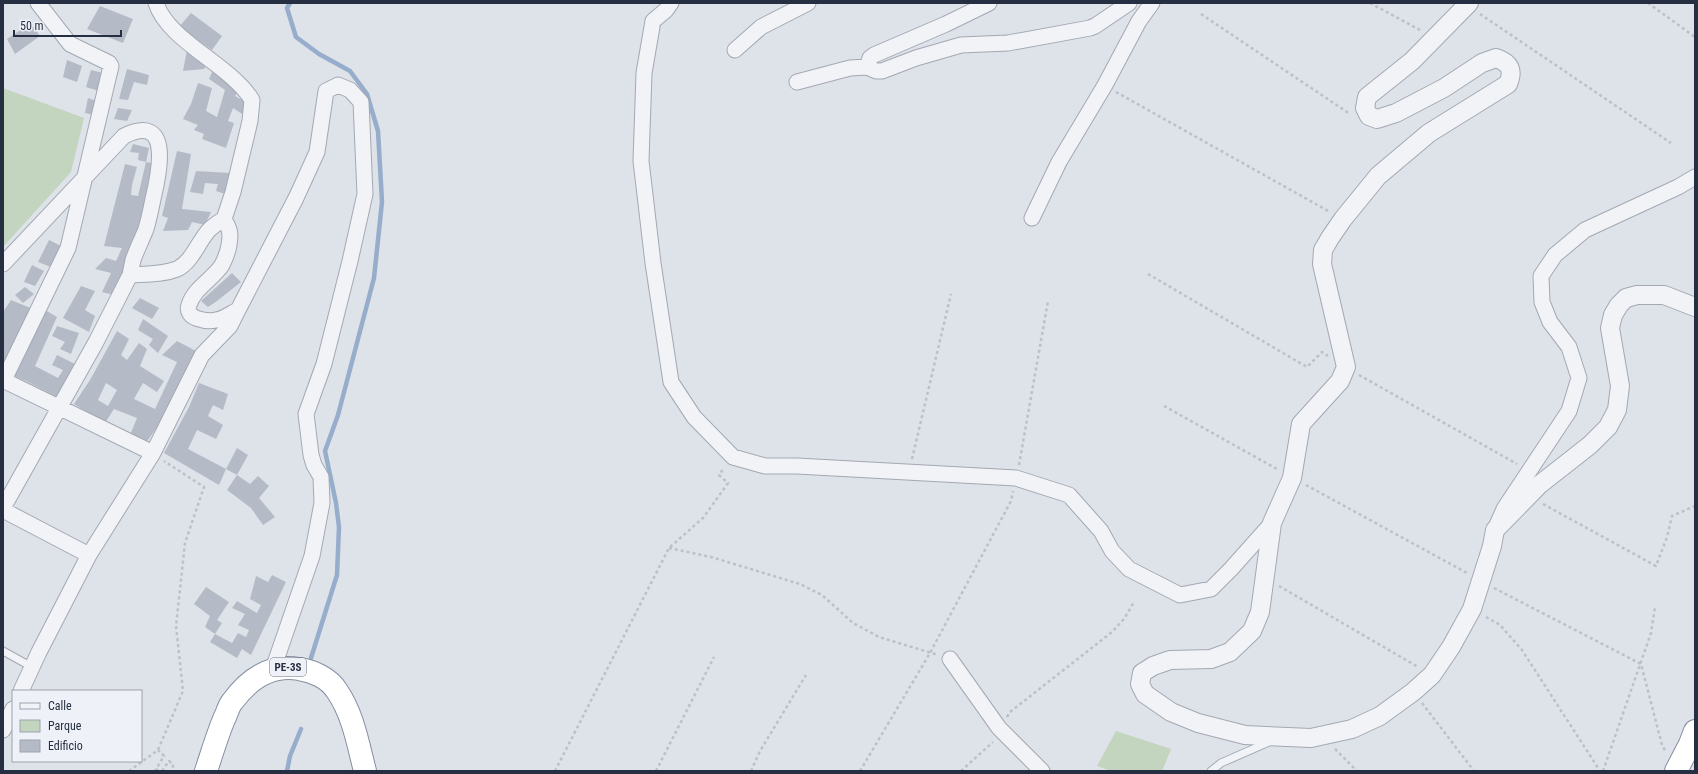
<svg xmlns="http://www.w3.org/2000/svg" width="1698" height="774" font-family="'Roboto Condensed',sans-serif">
	<style>
		.green { fill: #c3d4bf }
		.lines { fill: none; stroke-linecap: round; stroke-linejoin: round }
		.stream { stroke: #96adcc; stroke-width: 4.5 }
		.building { fill: #b5bbc6; fill-rule: evenodd }
		.service-casing { stroke: #a3a8b3; stroke-width: 9 }
		.minor-casing { stroke: #a3a8b3; stroke-width: 17 }
		.tertiary-casing { stroke: #a3a8b3; stroke-width: 20 }
		.trunk-casing { stroke: #858ea1; stroke-width: 24 }
		.path { stroke: #bcc0c8; stroke-width: 2.5; stroke-dasharray: 3 3; stroke-linecap: butt }
		.service { stroke: #f1f3f7; stroke-width: 7 }
		.minor { stroke: #f1f3f7; stroke-width: 15 }
		.tertiary { stroke: #f1f3f7; stroke-width: 18 }
		.trunk { stroke: #fff; stroke-width: 22 }
		.labels { text-anchor: middle; stroke-width: 3.5; stroke-linejoin: round; paint-order: stroke }
		.shield { fill: #eef1f7; stroke: #626878; stroke-width: 1 }
		.shield-label { font-size: 11px; font-weight: bold; fill: #262e41 }
	</style>
	<rect width="100%" height="100%" fill="#dee2e9"/>
	<path class="green" d="M3,88L84,118L71,172L3,247Z
		M1116,731L1171,749L1162,771H1111L1097,766Z"/>
	<g class="lines">
		<path class="stream" d="M290,3L287,8L296,37L319,54L350,71L367,94L378,131L382,202L374,278L338,415L325,451L336,503L339,527L337,575L311,658
			M287,771L290,756L301,729"/>
	</g>
	<path class="building" d="M100,6L133,19L123,43L87,29Z
		M191,13L222,36L212,50L179,27Z
		M31,23L40,36L15,54L7,39Z
		M188,45L209,61L204,69L183,71Z
		M67,60L82,66L77,82L63,77Z
		M127,69L149,75L147,85L134,82L128,100L119,99Z
		M91,70L107,74L102,92L86,87Z
		M213,70L241,89L235,96L248,103L242,114L233,108L228,121L234,123L226,148L202,139L204,134L194,130L198,125L183,119L191,104L198,83L212,88L206,111L217,117L225,90L209,79Z
		M88,98L102,103L98,116L85,113Z
		M118,108L132,110L127,121L114,119Z
		M133,144L149,148L146,162L138,160L139,153L130,152Z
		M177,151L191,154L182,209L211,212L205,225L192,222L188,230L163,231L168,218L162,216Z
		M146,162L157,164L149,197L118,296L102,292L111,273L95,269L106,258L116,261L122,248L104,246L125,164L137,167L132,185L131,195L138,196Z
		M196,171L231,173L225,194L216,191L218,184L205,183L203,194L190,192Z
		M49,240L61,246L51,267L38,262Z
		M32,265L44,271L35,286L24,282Z
		M232,273L241,282L217,301L208,307L201,301Z
		M81,286L95,291L85,310L95,316L89,332L63,318Z
		M25,287L34,294L23,303L15,295Z
		M140,298L159,308L152,319L132,308Z
		M11,300L33,309L3,364V312Z
		M45,310L57,317L35,366L58,378L63,370L52,365L57,355L77,365L57,397L28,382L14,376Z
		M143,319L168,336L158,353L149,345L153,339L138,330Z
		M57,326L79,333L71,354L60,349L65,342L52,336Z
		M117,331L129,339L121,355L127,360L139,343L147,349L140,366L164,381L157,392L143,383L134,399L155,409L177,362L162,355L177,341L196,351L157,427L146,443L130,435L137,418L114,409L105,423L74,404L90,380ZM106,383L117,390L108,406L98,400Z
		M199,383L228,394L223,410L213,405L208,416L223,425L216,439L197,430L188,449L226,469L219,485L164,453L189,407Z
		M237,448L248,455L237,475L226,469Z
		M237,475L250,484L258,476L269,486L259,498L275,517L263,525L251,508L227,490Z
		M272,575L286,582L251,655L242,649L237,658L210,642L215,634L232,643L238,633L246,637L249,630L238,625L245,614L232,608L237,601L257,613L261,605L250,599L256,576L268,582Z
		M206,587L229,602L217,620L222,623L215,634L205,627L210,616L194,604Z"/>
	<g class="lines">
		<g class="service-casing">
			<path id="service" d="M3,651L32,667
				M1211,771L1221,763L1271,741"/>
		</g>
		<g class="minor-casing">
			<path id="minor" d="M156,3C168,41 231,65 252,100L250,121L233,192L224,219
				M671,3L666,10L653,21L644,73L641,161L653,263L671,382L694,417L733,457L765,466H797L1016,478L1069,495L1101,531L1112,551L1129,569L1180,595L1211,589L1231,569L1272,523
				M989,3L946,24L874,55L870,58L867,67L876,71H882L916,58L961,45L1008,43L1090,28L1095,26L1129,3
				M735,50L761,27L808,3
				M797,82L850,68L867,67
				M1032,218L1059,162L1105,85L1139,21L1152,3
				M3,264L124,136C173,112 159,174 153,199C151,209 149,219 146,229C142,239 137,249 133,260C132,265 131,270 130,275C145,274 162,275 177,269C192,262 198,242 209,230C213,226 219,222 224,219C230,229 231,234 229,245C228,252 225,259 222,265C213,279 194,288 189,305C184,319 207,322 216,320C224,319 231,313 238,310L296,198L317,152L326,91L338,85L350,90L361,102L365,194L350,261L324,364L306,414L311,455L314,465L321,477L322,503L312,556L273,669
				M3,380L153,453
				M3,382L68,248L111,66L109,63L70,44L38,3
				M3,508L96,342L130,275
				M3,510L89,555
				M1497,525L1504,509L1569,411L1579,378L1569,347L1550,322L1542,302L1541,276L1555,255L1585,230L1678,187L1695,177
				M950,659L999,728L1042,771
				M21,691L39,652L89,555L153,453L202,355L230,326L238,310
				M3,730L13,709"/>
		</g>
		<g class="tertiary-casing">
			<path id="tertiary" d="M1469,3L1412,61L1367,97L1365,108L1369,116L1377,119L1396,113L1444,88L1482,63L1496,58C1510,63 1514,70 1508,84L1429,133L1378,176L1343,219L1330,238L1323,250L1322,264L1346,367L1340,381L1301,424L1292,478L1272,523L1260,612L1252,631L1230,652L1211,659L1170,660L1153,666L1142,673L1140,684L1145,694L1171,712L1198,723L1245,735L1311,738L1352,729L1380,716L1413,692L1432,675L1451,647L1472,609L1492,546L1495,530L1539,485L1590,445L1608,427L1617,410L1620,386L1610,328L1613,315L1619,305L1626,298L1637,295H1664L1695,307"/>
		</g>
		<g class="trunk-casing">
			<path id="trunk" d="M206,771C212,753 217,736 224,719C227,714 228,707 232,702C248,680 270,664 299,669C313,671 329,678 337,691C353,714 358,744 365,771
				M1676,771L1690,744L1695,731"/>
		</g>
		<path class="path" d="M1370,3L1420,30
			M1648,3L1695,37
			M1201,14L1350,114
			M1480,14L1671,143
			M1116,92L1330,212
			M1148,274L1307,367L1322,352L1328,356
			M1359,375L1517,464
			M1164,406L1277,469
			M912,459L951,294
			M1019,465L1048,301
			M1306,485L1467,573
			M1543,504L1656,566L1667,537L1672,516L1695,506
			M669,548L711,557L800,584L822,595L853,623L879,637L938,655
			M1279,586L1418,667
			M1494,588L1641,664L1662,745L1666,752
			M1486,617L1500,625L1522,650L1600,771
			M1422,703L1474,771
			M1007,717L1010,712L1112,632L1124,619L1134,602
			M1335,749L1357,771
			M129,771L158,750L183,691L176,626L185,543L204,487L164,461
			M158,771L156,769L164,756L158,750
			M162,771L169,761L173,764V771
			M555,771L669,548L703,518L728,483L719,475L724,468
			M656,771L714,657
			M751,771L760,751L806,675
			M860,771L930,653L1011,501L1013,491
			M961,771L993,742
			M1603,771L1651,633L1655,607"/>
		<use href="#service" class="service"/>
		<use href="#minor" class="minor"/>
		<use href="#tertiary" class="tertiary"/>
		<use href="#trunk" class="trunk"/>
	</g>
	<g class="labels">
		<rect class="shield" x="270" y="658" width="36" height="18" rx="3"/>
		<g class="shield-label">
			<text x="288" y="671">PE-3S</text>
		</g>
	</g>
	<rect width="1698" height="774" fill="none" stroke="#262e41" stroke-width="8"/>
	<rect x="12" y="690" width="130" height="72" fill="#eef1f7" stroke="#9ea3ae"/>
	<rect x="20" y="703" width="20" height="6" fill="#f1f3f7" stroke="#9ea3ae"/>
	<text x="48" y="710" font-size="12" fill="#262e41">Calle</text>
	<rect x="20" y="720" width="20" height="12" fill="#c3d4bf" stroke="#9ea3ae"/>
	<text x="48" y="730" font-size="12" fill="#262e41">Parque</text>
	<rect x="20" y="740" width="20" height="12" fill="#b5bbc6" stroke="#9ea3ae"/>
	<text x="48" y="750" font-size="12" fill="#262e41">Edificio</text>
	<path d="M14 30v6h107v-6" fill="none" stroke="#262e41" stroke-width="2"/>
	<text x="20" y="30" font-size="12" fill="#262e41" stroke="#eef1f7" stroke-width="3" paint-order="stroke">50 m</text>
</svg>
